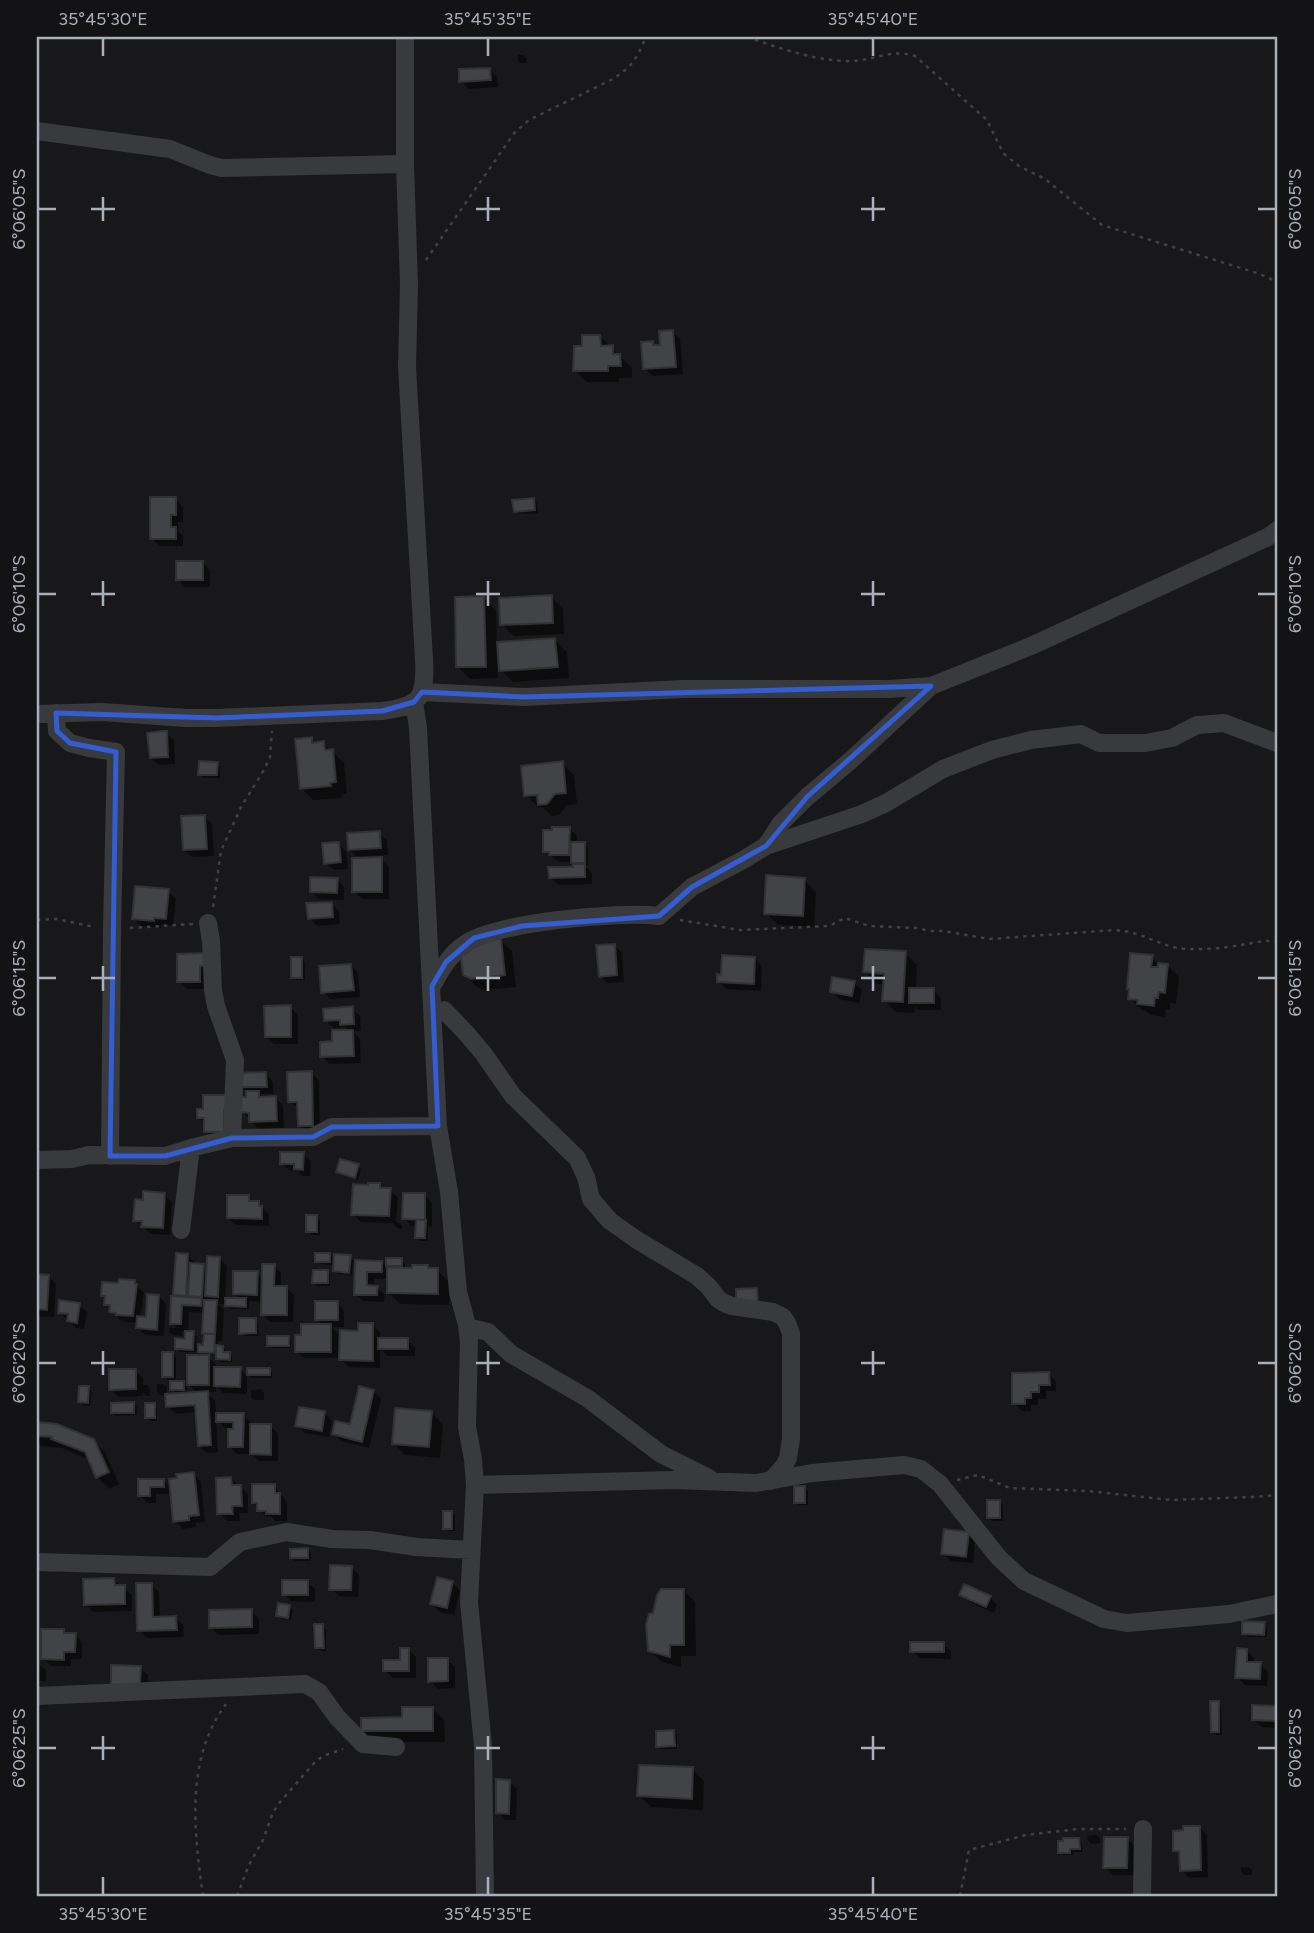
<svg xmlns="http://www.w3.org/2000/svg" width="1314" height="1933" font-family="Figtree,sans-serif">
	<style>
		.shadow { fill: #0007 }
		.building { fill: #424346; stroke: #323235; stroke-width: 2 }
		.lines { fill: none; stroke-linecap: round; stroke-linejoin: round }
		.path { stroke: #3f4145; stroke-width: 2.5; stroke-dasharray: 3.5 5; stroke-linecap: butt }
		.minor { stroke: #393a3e; stroke-width: 18 }
		.marked { fill: none; stroke: #325dd3; stroke-width: 5; stroke-linejoin: round }
		.ticks { fill: none; stroke: #aab0b9; stroke-width: 2.5 }
		.neatline { fill: none; stroke: #aab0b9; stroke-width: 2.5 }
		.ticks-label { font-size: 18px; text-anchor: middle; fill: #aab0b9 }
	</style>
	<rect width="100%" height="100%" fill="#18181a"/>
	<path class="shadow" d="M518,55H523L526,58L527,63H521L518,60Z
		M490,69L497,77L498,87L469,89L461,81Z
		M672,331L680,339L683,374L653,376L645,369L652,342L657,347L662,346Z
		M600,336L632,368V377L619,378V382H587L575,371L584,348Z
		M175,499L183,507V522H178V531L183,536V546H160L152,539Z
		M533,499L537,503L538,513L519,514L515,511Z
		M203,563L210,570V587H185L178,579Z
		M551,597L563,609L564,634L514,636L502,624Z
		M484,598L496,610L497,644L555,640L567,652L569,678L513,682L501,670L500,655H497L498,678L470,679L458,667Z
		M166,733L174,740L175,764L159,765L151,758Z
		M311,739L316,744L323,743L344,763L347,794H341L342,798L313,800L301,788Z
		M562,763L574,775L577,804L567,805L559,815L552,816L542,807H538L526,795Z
		M217,764L220,767V778H203L200,774Z
		M205,817L212,824L214,856L192,857L184,850Z
		M569,828L577,836L576,844H585L588,847V865H584L592,873V884L558,885L550,877L575,868L573,862H559L544,851Z
		M379,833L387,840L388,855L366,856L367,859H381L389,867V899H362L354,891L359,859L349,849Z
		M339,844L346,851L348,869L334,870L326,863Z
		M337,879L344,887V900L319,899L312,892Z
		M804,880L816,892L814,927L778,925L766,913Z
		M168,891L176,899L173,926L161,924V928L141,926L133,918Z
		M331,904L339,911L340,924L317,926L309,918Z
		M500,940L512,951L516,987L484,990L477,987L464,974Z
		M615,946L622,953L624,982L608,983L600,976Z
		M905,953L917,965L916,990H933L941,998V1010H918L915,1006L914,1013L896,1012L884,1000L885,984H877L865,972Z
		M203,955L207,989H187L179,981Z
		M1152,957L1159,965H1167L1179,977L1176,1004L1170,1003V1009H1166L1165,1017L1151,1015L1146,1011L1142,1010L1130,999L1131,990Z
		M755,958L762,966L761,991L726,989L718,981L723,976Z
		M302,959L305,962V980H296L293,977Z
		M351,965L358,973L360,997L331,999L323,992Z
		M854,983L862,990L859,1003L839,999L832,991Z
		M290,1007L298,1015V1044H274L267,1037Z
		M352,1008L360,1016L361,1031H352L360,1039L361,1063L329,1064L322,1056L334,1043L349,1032L345,1027L334,1028L326,1021Z
		M312,1073L319,1080L320,1133H307L299,1125V1109L290,1102Z
		M266,1074L273,1082V1094H260L264,1099L276,1098L283,1106L284,1128H273V1135L259,1132L258,1129L243,1112L248,1099V1093L241,1087Z
		M204,1097L237,1116L231,1139H213L206,1131V1124L199,1118L205,1111Z
		M304,1154L311,1162L310,1176H303L298,1171L289,1170L282,1163Z
		M358,1166L361,1169L358,1180L341,1175L338,1172Z
		M379,1185L384,1190H390L398,1198L396,1222L402,1225V1229L397,1228L393,1223L361,1222L353,1214Z
		M164,1195L172,1202L170,1235L151,1234L135,1220Z
		M425,1195L432,1203V1227L428,1226V1241H420L417,1238V1226H411L404,1218Z
		M248,1197L254,1203H258L269,1215V1226L236,1225L228,1218Z
		M316,1217L320,1220V1235H312L308,1231Z
		M177,1255H188L195,1263V1265L203,1266L208,1271L220,1259L227,1266L225,1300H241L235,1294L257,1273L263,1279L274,1266L281,1273V1287H286L294,1295L293,1322H270L263,1315V1302L249,1301V1309H230L227,1304H218L224,1310L222,1341H218L217,1347L223,1348L226,1351V1354L232,1357V1362H221L217,1359V1355L206,1354L216,1365V1368L240,1369L247,1376V1394L223,1393L216,1386V1392H206L215,1401L216,1415H243L251,1422V1426H271L278,1434V1461H259L252,1454H237L230,1447V1429H226L216,1419L218,1452L207,1453L200,1446L197,1412L176,1414L168,1406L178,1395L172,1389V1380H167L164,1376L173,1354L176,1357V1382H183L187,1386V1395L198,1394L188,1384L206,1357L199,1351L205,1347V1313L189,1312L188,1333H193L197,1336L196,1352H180L177,1348L186,1340L187,1331H182V1336L173,1335L169,1332L170,1328H177L171,1323Z
		M329,1255L336,1261L350,1257L355,1261L382,1262L388,1269V1259L402,1260L405,1263V1269L427,1267L430,1270H437L449,1282V1305L400,1304L388,1292L389,1279H374V1287H377L385,1295L384,1302L363,1301L355,1294L356,1262H353L352,1275L338,1274L335,1270V1265L320,1264L317,1261Z
		M327,1272L330,1275V1286H317L314,1282Z
		M37,1276H48L56,1284L54,1317L37,1316Z
		M134,1282L144,1293L140,1318L147,1319L159,1296L166,1304L164,1336L145,1335L138,1328V1323L126,1322L119,1319L106,1304V1298L103,1295L120,1285Z
		M337,1303L344,1311V1327H331L338,1333V1358H304L296,1351L303,1337L323,1325L316,1319Z
		M79,1305L87,1312L84,1329L76,1328L59,1312Z
		M255,1320L258,1323L259,1336H244L241,1333Z
		M372,1325L380,1332V1340H407L415,1348V1356H387L380,1348V1368L349,1367L341,1360L360,1332Z
		M288,1337L291,1341V1348H272L268,1345Z
		M269,1370L272,1373V1378H252L248,1375Z
		M135,1371L143,1378V1385H147L150,1389V1396H146L143,1393V1396L119,1397L111,1389Z
		M1049,1374L1056,1382V1391H1046V1399H1038V1405H1031V1411H1022L1014,1403Z
		M157,1384H163L167,1387L166,1395H160L157,1392Z
		M88,1388L92,1391L90,1406L83,1405L80,1402Z
		M261,1389L264,1393V1400H255L251,1397V1390Z
		M374,1391L381,1399L369,1448L341,1441L334,1434L351,1427Z
		M133,1404L137,1407V1415L116,1416L113,1413Z
		M154,1405L157,1408V1421H150L147,1417Z
		M324,1413L332,1421L329,1437L305,1433L297,1425Z
		M432,1413L443,1425L440,1458L405,1455L393,1443Z
		M37,1424L56,1426L93,1440L105,1452L119,1484L109,1489L97,1477L90,1460L62,1448L41,1446L37,1442Z
		M194,1474L201,1482L205,1522L196,1523V1527L183,1529L175,1521L172,1494H156V1503H148L140,1496V1481L164,1480L172,1489Z
		M231,1479L248,1494V1513H239L240,1521H227L219,1513Z
		M274,1486L287,1502V1521H275L272,1517H266L253,1502Z
		M804,1488L808,1491V1505H799L796,1502Z
		M1000,1502L1003,1505V1521H992L989,1518Z
		M452,1512L455,1516V1531H448L444,1528Z
		M968,1534L975,1541L973,1563L951,1561L943,1553Z
		M307,1550L311,1553V1561H295L292,1558Z
		M351,1567L359,1575L358,1597L339,1596L331,1589Z
		M114,1580L132,1595V1611L93,1612L86,1605Z
		M307,1582L315,1589V1602L291,1601L284,1594Z
		M453,1583L460,1591L454,1615L440,1612L432,1604Z
		M152,1585L159,1592L160,1618H176L183,1625L184,1637L147,1638L139,1630Z
		M683,1590L695,1602L696,1656H681V1667L662,1662L649,1650Z
		M962,1594L990,1597L997,1605L994,1613L969,1602Z
		M289,1607L293,1610L291,1620L281,1619L278,1615Z
		M251,1611L259,1619V1634L218,1635L211,1627Z
		M1264,1623L1267,1627V1637H1247L1244,1634Z
		M322,1626L326,1629V1651H320L316,1647Z
		M64,1631L68,1635H75L82,1642V1659H71V1666H51L43,1659Z
		M943,1644L951,1651V1659L920,1658L912,1651Z
		M409,1650L416,1657V1678H393L385,1670L402,1662Z
		M1246,1650L1254,1658V1664H1260L1268,1672L1267,1686L1245,1685L1237,1677Z
		M447,1660L455,1667V1688L438,1689L430,1681Z
		M37,1663L46,1670V1681H37Z
		M140,1668L148,1675L147,1692H120Z
		M1218,1703L1221,1706L1222,1735H1216L1212,1731Z
		M1254,1707H1277V1728L1262,1727L1254,1720Z
		M432,1708L444,1720L445,1742H375L363,1731L404,1719Z
		M673,1732L677,1735V1749H661L658,1746Z
		M692,1769L704,1781L703,1810L651,1807L639,1795Z
		M509,1781L517,1789L516,1820H505L497,1812Z
		M1199,1827L1207,1835L1208,1877L1189,1878L1181,1870V1856L1175,1850Z
		M1096,1835L1100,1838V1843L1091,1844L1088,1840L1087,1836Z
		M1127,1839L1135,1846L1134,1875H1113L1105,1867Z
		M1079,1840L1082,1843V1852H1073V1855H1063L1060,1852Z
		M1241,1867H1249L1252,1870V1875H1244L1241,1872Z"/>
	<path class="building" d="M490,68L491,80L459,82V69Z
		M673,330L676,367L643,369L641,342L653,341V345H660L659,331Z
		M582,335H600L601,346L613,345V354H620L621,366H608V371H573L574,346H582Z
		M150,497H176V515H171V527H176V539H150Z
		M534,498L535,510L514,512L512,500Z
		M176,561H203V580H176Z
		M552,595L553,623L500,625L499,598Z
		M484,596L486,667H456L455,597Z
		M555,638L558,667L499,671L497,642Z
		M162,731H167L168,757L150,758L147,733Z
		M312,737V743L324,741L325,750L333,749L336,782L330,783L331,786L300,789L295,739Z
		M199,761L218,762L217,775H198Z
		M563,761L566,793L555,794L547,804L538,805L537,795L524,796L521,766Z
		M205,815L207,849L183,850L181,816Z
		M552,827H570L569,855H549V852H543V830H552Z
		M380,831L381,848L348,850L347,833Z
		M339,842L341,862L324,864L322,843Z
		M571,842H585V863H571Z
		M382,857V892H352V858Z
		M573,864H585V877L549,878L548,867H573Z
		M766,875L805,878L803,916L764,914Z
		M310,877L338,878L337,893L310,892Z
		M135,886L169,889L166,919L154,918V921L132,919Z
		M332,902L333,917L308,919L306,903Z
		M501,938L505,975L471,979L463,975L459,942Z
		M615,944L617,975L599,977L596,945Z
		M865,949L906,951L903,1002L882,1001L884,974L863,972Z
		M204,953V966H200V982H177V954Z
		M1130,953L1153,955L1151,967H1158V963L1168,964L1165,993L1159,992L1158,998H1155L1154,1006L1137,1004L1138,1000L1128,999L1129,989H1127Z
		M722,955L755,957L754,984L717,982V974L721,975Z
		M291,957H302V978H291Z
		M351,964L354,990L321,993L319,966Z
		M832,977L855,981L852,996L830,992Z
		M909,988H934V1003H909Z
		M291,1005V1037H265L264,1006Z
		M353,1006L354,1024L340,1025V1020L324,1021L323,1009Z
		M332,1030H353L354,1056L320,1057V1042L332,1041Z
		M312,1071L313,1126H298L297,1102H288L287,1072Z
		M266,1072L267,1087H239V1073Z
		M246,1091H259V1097L276,1096L277,1121L249,1122V1113L241,1112L240,1097H246Z
		M203,1095H229L230,1110H224V1132H204V1118H197V1109H203Z
		M280,1152H304L303,1170L294,1169V1164H280Z
		M340,1159L359,1164L355,1178L336,1172Z
		M368,1183H380V1188H391L389,1216L351,1215L353,1184L368,1185Z
		M143,1191L165,1193L163,1228L141,1227L142,1221H133L135,1199L143,1200Z
		M403,1193H425V1220L402,1219Z
		M227,1195H249V1201H259V1206H262V1219L227,1218Z
		M306,1215H317V1232H306Z
		M416,1220H426L425,1238H415Z
		M176,1253L188,1254L186,1296L173,1295Z
		M315,1253H330V1262H315Z
		M334,1254L351,1255L349,1273L333,1271Z
		M207,1256L220,1257L218,1297L205,1296Z
		M386,1258H402V1266H386Z
		M355,1260L382,1261V1272H367V1285L378,1286L377,1295H354Z
		M190,1263L204,1264L202,1297L188,1296Z
		M262,1264H275L274,1286H287V1315H261Z
		M412,1265H428V1268H438V1294L387,1293V1267L412,1268Z
		M313,1270H328V1283H312Z
		M233,1271H258L257,1295L233,1294Z
		M37,1274L49,1275L47,1310L37,1309Z
		M119,1279L135,1280V1284H137L133,1316L116,1315V1313L109,1312L110,1305H104L105,1296H101L102,1282L118,1283Z
		M757,1288L758,1302L736,1303V1289Z
		M147,1294L159,1295L157,1330L136,1328L137,1316L146,1317Z
		M171,1296L202,1298L201,1306L182,1305L181,1324H170Z
		M225,1298H246V1307L225,1306Z
		M59,1300L80,1303L77,1323L67,1321L68,1314L58,1313Z
		M204,1300H217L215,1334L202,1333Z
		M315,1301H338V1320H315Z
		M239,1318H256V1333L239,1334Z
		M358,1323H373V1361L339,1360L340,1330L358,1331Z
		M301,1324H331V1352H295V1335H301Z
		M185,1331H194L193,1350L175,1349V1338L185,1339Z
		M204,1334H215L214,1353L198,1352V1344L203,1345Z
		M267,1336H289V1346H267Z
		M378,1338H408V1349H378Z
		M216,1345L223,1346V1352H230V1360L216,1359Z
		M162,1352H173V1377H162Z
		M187,1355H209V1385H187Z
		M214,1367H241L240,1387L214,1386Z
		M247,1368H270V1375H247Z
		M109,1369H136V1389L109,1390Z
		M1049,1372L1050,1385H1039V1392H1031V1398H1025V1404H1012V1373Z
		M170,1381H184V1390H170Z
		M79,1386H89L88,1403L78,1402Z
		M359,1386L374,1390L362,1442L332,1434L335,1421L350,1424Z
		M208,1391L211,1445L198,1446L195,1405L166,1407L165,1394Z
		M134,1402V1413H111V1403Z
		M145,1403H155V1418H145Z
		M299,1407L325,1411L322,1431L295,1426Z
		M395,1408L432,1411L429,1447L392,1444Z
		M216,1413H244L243,1447H228V1429H233V1422H216Z
		M37,1422L57,1424L94,1439L109,1472L96,1478L85,1452L51,1439L52,1437L37,1436Z
		M250,1424H271V1455L250,1454Z
		M194,1472L199,1515L189,1516V1520L173,1522L169,1479L177,1478L176,1474Z
		M231,1477L232,1485H241L242,1506H232L233,1514H217L216,1478Z
		M138,1479H164V1487H150V1496H138Z
		M252,1484H275V1493H280V1514H266V1511H257V1503H252Z
		M794,1486H805V1503H794Z
		M987,1500H1000V1518H987Z
		M443,1511H452V1529H443Z
		M944,1529L969,1532L966,1557L941,1554Z
		M308,1548V1558H290V1549Z
		M330,1565L352,1566L351,1590H329Z
		M437,1577L453,1581L447,1608L430,1604Z
		M114,1578L115,1585H125V1604L84,1605L83,1579Z
		M282,1580H308V1595H282Z
		M136,1583H152L153,1617L176,1616L177,1630L137,1631Z
		M964,1584L991,1596L986,1607L959,1595Z
		M661,1589H684V1645H670V1657L648,1651L646,1624L649,1614L653,1613L657,1595Z
		M278,1603L290,1605L288,1618L276,1616Z
		M252,1609V1627L209,1628V1610Z
		M1242,1621L1265,1622L1264,1635L1242,1634Z
		M314,1624H323L324,1648H315Z
		M41,1629H64V1633H76L75,1652H64V1660L41,1659Z
		M910,1642H944V1652H910Z
		M400,1648H409V1671H383V1660H400Z
		M1237,1648L1247,1649V1662H1261L1260,1679L1235,1678Z
		M428,1658H448V1681L428,1682Z
		M111,1665L141,1666L140,1686L111,1685Z
		M1210,1701H1219V1732H1211Z
		M1252,1705L1277,1706V1721L1252,1720Z
		M402,1707H433V1731H361V1718L402,1717Z
		M674,1730L675,1746L656,1747V1731Z
		M639,1765L693,1767L692,1799L637,1796Z
		M496,1779L510,1780L509,1814L496,1813Z
		M1183,1826H1200L1201,1870L1180,1871L1179,1851H1173V1831L1183,1830Z
		M1104,1837H1128L1127,1868H1103Z
		M1063,1838H1079L1080,1849H1070V1853H1058V1841H1063Z"/>
	<g class="lines">
		<path class="path" d="M747,37C779,48 815,61 850,61C874,61 891,48 915,56L987,120L1003,153L1019,166L1045,179L1102,225L1260,274L1277,282
			M426,260L515,132L529,120L611,80C633,66 636,60 646,37
			M213,907L221,851L241,807L264,770L270,757L272,731
			M37,920L56,919L95,927
			M680,920L740,930L829,926L845,918L869,926L918,928L929,931H943L990,939L1114,930C1140,931 1156,944 1178,948C1194,950 1212,949 1228,947C1245,945 1260,940 1277,941
			M130,928L193,924
			M957,1480L978,1475L1010,1488L1088,1491L1171,1500L1252,1497L1277,1495
			M203,1896C194,1832 185,1759 226,1704
			M237,1896L249,1865L263,1840L273,1812L280,1802L315,1762L323,1756L343,1749
			M960,1896L969,1850L1026,1835L1078,1829H1126"/>
		<path class="minor" d="M37,131L170,149L210,165L222,168L405,164
			M422,692L525,697L683,689H889L931,686L1031,646L1268,537L1277,530
			M414,702L418,728L438,1126L449,1192L458,1292L467,1325L469,1342L467,1427L473,1459L475,1485L469,1602L483,1746L485,1896
			M56,713L57,731L70,743L89,748L116,752L112,929L110,1156
			M37,714L102,712L186,718H217L382,711C421,706 426,698 424,659L407,367L409,285L405,164V37
			M766,846L781,823L807,797L850,761L931,686
			M432,986C441,970 449,955 465,944C498,922 618,911 659,916L692,887L743,860L766,846L862,814L886,803L943,769L992,750L1031,740L1081,734L1099,743H1145L1172,738L1197,725L1224,723L1277,743
			M444,1010L466,1033L483,1053L513,1096L577,1158L586,1177L591,1199L610,1221L637,1240L697,1276L709,1287L718,1299L724,1303L732,1306L773,1312L783,1317L787,1323L791,1333V1439L788,1458L784,1466L771,1481
			M232,1138L313,1137L332,1127L438,1126
			M37,1160L72,1159L89,1155L165,1156L191,1148
			M181,1230L191,1148L232,1138L235,1060L216,1006L213,990L211,941L208,923
			M467,1327L488,1332L511,1354L587,1398L661,1454L709,1478
			M475,1485L674,1480L756,1483L812,1473L904,1465L921,1469L940,1484L999,1558L1024,1581L1104,1619L1127,1623L1229,1614L1277,1604
			M37,1562L210,1567L240,1542L287,1532L332,1539L370,1540L417,1547L470,1550
			M37,1696L305,1684L319,1692L337,1717L363,1744L396,1747
			M1142,1896L1143,1829"/>
	</g>
	<path class="marked" d="M931,686L807,797L766,846L692,887L659,916L522,926L474,938L446,962L432,986L438,1126L332,1127L313,1137L232,1138L165,1156H110L116,752L70,743L57,731L56,713L217,718L382,711L414,702L422,692L525,697Z"/>
	<path class="ticks" d="M103,38V56M488,38V56M873,38V56M103,197V221M488,197V221M873,197V221M38,209H56M91,209H115M476,209H500M861,209H885M1258,209H1276M103,581V606M488,581V606M873,581V606M38,594H56M91,594H115M476,594H500M861,594H885M1258,594H1276M103,966V991M488,966V991M873,966V991M38,978H56M91,978H115M476,978H500M861,978H885M1258,978H1276M103,1351V1375M488,1351V1375M873,1351V1375M38,1363H56M91,1363H115M476,1363H500M861,1363H885M1258,1363H1276M103,1736V1760M488,1736V1760M873,1736V1760M38,1748H56M91,1748H115M476,1748H500M861,1748H885M1258,1748H1276M103,1877V1895M488,1877V1895M873,1877V1895"/>
	<rect width="1314" height="1933" fill="none" stroke="#131315" stroke-width="77"/>
	<rect x="38" y="38" width="1238" height="1857" class="neatline"/>
	<g class="ticks-label">
		<text x="103" y="25">35°45'30"E</text>
		<text x="488" y="25">35°45'35"E</text>
		<text x="873" y="25">35°45'40"E</text>
		<text transform="translate(19 209) rotate(-90)" y="6">6°06'05"S</text>
		<text transform="translate(1295 209) rotate(-90)" y="6">6°06'05"S</text>
		<text transform="translate(19 594) rotate(-90)" y="6">6°06'10"S</text>
		<text transform="translate(1295 594) rotate(-90)" y="6">6°06'10"S</text>
		<text transform="translate(19 978) rotate(-90)" y="6">6°06'15"S</text>
		<text transform="translate(1295 978) rotate(-90)" y="6">6°06'15"S</text>
		<text transform="translate(19 1363) rotate(-90)" y="6">6°06'20"S</text>
		<text transform="translate(1295 1363) rotate(-90)" y="6">6°06'20"S</text>
		<text transform="translate(19 1748) rotate(-90)" y="6">6°06'25"S</text>
		<text transform="translate(1295 1748) rotate(-90)" y="6">6°06'25"S</text>
		<text x="103" y="1920">35°45'30"E</text>
		<text x="488" y="1920">35°45'35"E</text>
		<text x="873" y="1920">35°45'40"E</text>
	</g>
</svg>
